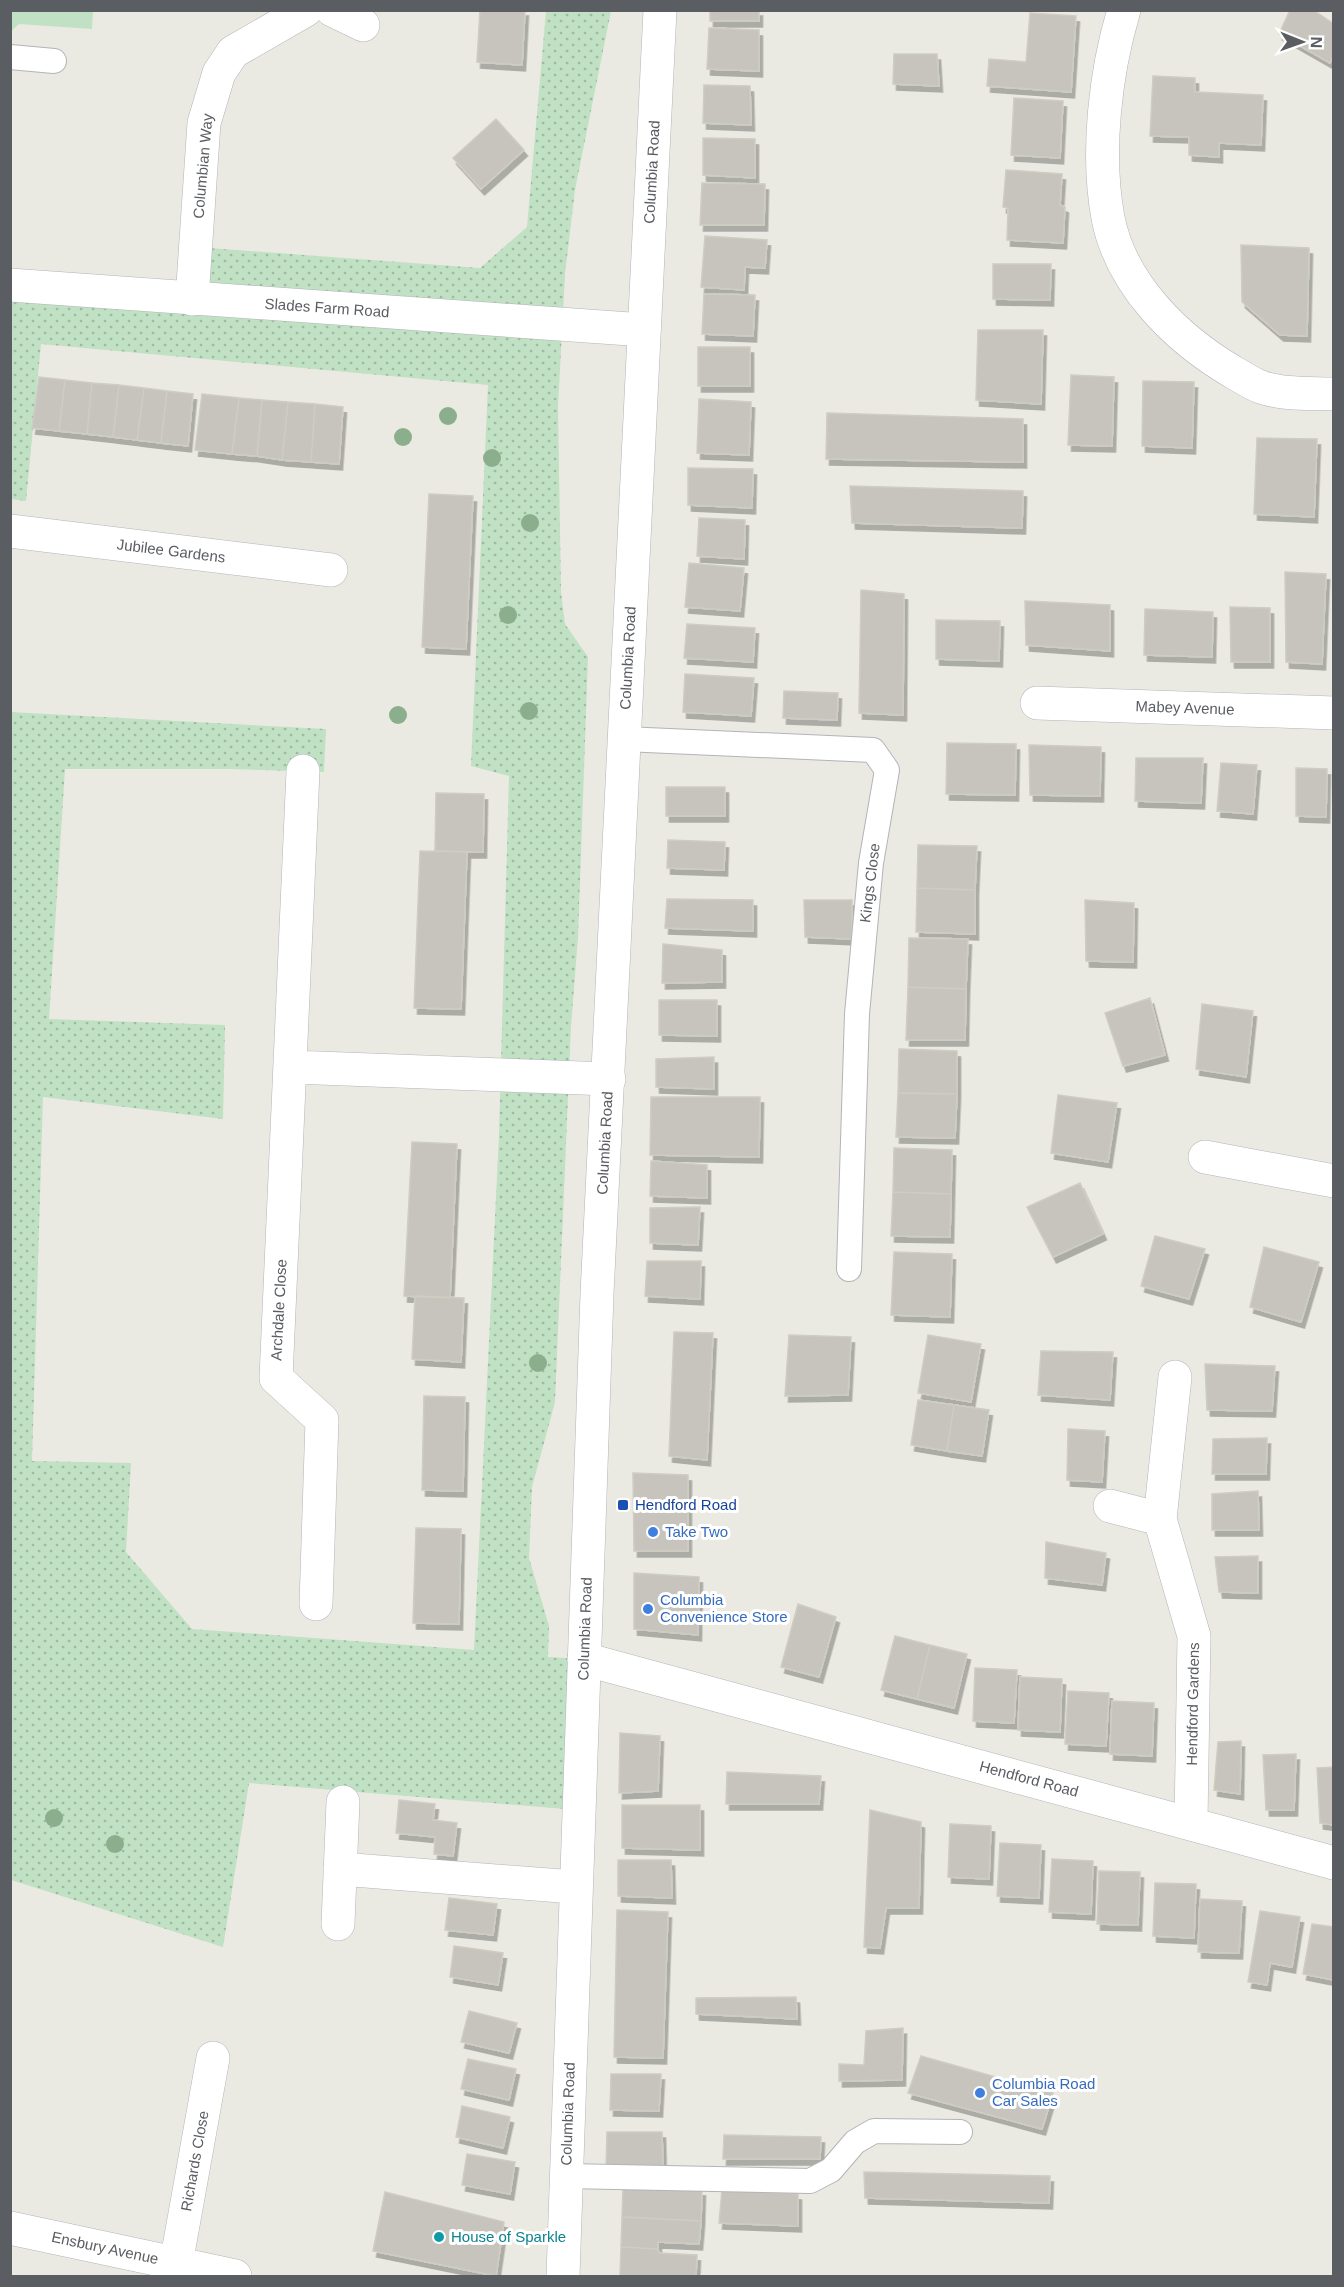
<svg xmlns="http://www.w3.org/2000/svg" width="1344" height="2287" font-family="Helvetica,sans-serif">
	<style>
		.grass { fill: url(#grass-dots) }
		.garden { fill: #c0e1c3 }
		.building { fill: #c7c4be; stroke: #cfccc1; stroke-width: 1.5; filter: url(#shadow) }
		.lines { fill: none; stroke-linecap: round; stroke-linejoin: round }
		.lane-casing { stroke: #b2b4b8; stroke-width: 26 }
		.street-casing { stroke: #b2b4b8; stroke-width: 34 }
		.secondary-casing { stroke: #b1b4b8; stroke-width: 34 }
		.lane { stroke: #fff; stroke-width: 24 }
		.street { stroke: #fff; stroke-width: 33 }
		.secondary { stroke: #fff; stroke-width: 33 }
		.tree { fill: #8baf8c }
		.transit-dot { fill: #1a4fb4; stroke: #fff; stroke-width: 2 }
		.shop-dot { fill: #3f7fe0; stroke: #fff; stroke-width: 2 }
		.culture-dot { fill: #0f9aa8; stroke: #fff; stroke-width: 2 }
		.labels { text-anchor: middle; stroke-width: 6; stroke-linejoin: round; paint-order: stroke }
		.street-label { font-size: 15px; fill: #5a5d61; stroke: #fff }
		.transit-label { font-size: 15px; fill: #164399; stroke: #fff; text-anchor: start }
		.shop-label { font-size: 15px; fill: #366cbe; stroke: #fff; text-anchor: start }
		.culture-label { font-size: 15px; fill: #0d838f; stroke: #fff; text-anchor: start }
	</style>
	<defs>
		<pattern id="grass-dots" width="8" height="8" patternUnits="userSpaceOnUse" patternTransform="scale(1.5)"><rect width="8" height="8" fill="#c0e1c3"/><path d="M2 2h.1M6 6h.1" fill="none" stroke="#9fbaa2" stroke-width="1.8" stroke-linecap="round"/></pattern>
		<filter id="shadow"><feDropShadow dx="3.5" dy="6" stdDeviation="0" flood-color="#0004"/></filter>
	</defs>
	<rect width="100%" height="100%" fill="#ebeae2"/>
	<path class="grass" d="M546,11H611L575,190L565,274L558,407L561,592L565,624L588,657L578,937L571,1026L555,1402L532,1487L529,1558L549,1626L548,1657L584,1659L578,1810L249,1783L223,1947L11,1880L10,712L326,729L324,772L232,769H65L49,1019L225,1025L223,1119L43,1097L32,1461L131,1463L126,1552L192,1629L474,1650L499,1135L509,776L471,766L488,385L41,344L26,501L11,499V285L192,299L196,247L480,268L527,227Z"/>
	<path class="garden" d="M11,10L93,11L92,29L19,24L11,31Z"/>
	<path class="building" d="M480,10H525L522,65L477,62Z
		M710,10H759V21H710Z
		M1290,10H1313L1334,24V54L1330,63L1279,34Z
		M1030,13L1076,16L1071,92L987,86L989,59L1026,62Z
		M709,28L759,30V71L707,69Z
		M894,54H937L939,86L893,84Z
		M1153,76L1195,78V92L1263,95L1261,145L1219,143V157L1189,155V137L1150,136Z
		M704,85L750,86L751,125L703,123Z
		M1014,98L1063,101L1060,158L1011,155Z
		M496,119L524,150L481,189L453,158Z
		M703,138L755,139V178L703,175Z
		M1006,170L1062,174L1060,205L1065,207L1063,243L1007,240L1008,208L1003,207Z
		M702,183L765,184L764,225H700Z
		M705,236L767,240L765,268L745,267L744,290L701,287Z
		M1241,245L1309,248L1307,336L1280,335L1242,302Z
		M993,264H1051L1050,300L993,299Z
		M704,294L755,295L753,336L702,334Z
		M978,330H1043L1041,404L976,400Z
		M698,347H750V386H698Z
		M1071,375L1114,377L1112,446L1068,445Z
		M39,377L65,380L59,431L32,428Z
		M65,380L92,383L87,434L59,431Z
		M1143,381L1194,382L1192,448L1142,446Z
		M92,383L119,385L113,437L87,434Z
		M119,385L144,388L137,440L113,437Z
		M144,388L167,391L161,443L137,440Z
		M167,391L193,394L188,446L161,443Z
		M202,394L239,398L232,454L195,450Z
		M239,398L262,400L257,456L232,454Z
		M699,399L751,402L749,455L697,453Z
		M262,400L288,402L282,460L257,456Z
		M288,402L315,404L311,462L282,460Z
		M315,404L343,407L339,464L311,462Z
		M827,413L1023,419V462L826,459Z
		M1257,438L1317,439L1314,517L1254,514Z
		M688,468L753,469L752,508L688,505Z
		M850,486L1023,491L1022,528L852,523Z
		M429,494L473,496L466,649L422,647Z
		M699,518L745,520L744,559L697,556Z
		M689,563L744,568L740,611L685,607Z
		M1285,572L1326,574L1322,664L1286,662Z
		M861,590L904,594L903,715L859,713Z
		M1025,601L1110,605V651L1026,645Z
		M1230,607L1270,608V662H1231Z
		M1145,609L1213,612L1212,657L1144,655Z
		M936,620L1000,621L999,661L936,659Z
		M687,624L755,628L753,662L684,658Z
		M685,674L754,678L751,716L683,712Z
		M784,691L838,693L837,720L783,718Z
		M947,743L1016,744L1015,795L946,794Z
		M1029,745L1101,747L1100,796L1030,795Z
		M1136,758H1203L1201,803L1135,801Z
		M1221,763L1257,765L1253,814L1217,811Z
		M1296,768L1327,769L1326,817L1296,816Z
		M666,787H725V816H666Z
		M436,793L484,794L483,852L435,851Z
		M668,840L725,842L724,870L667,868Z
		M918,845L977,846L975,890L917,888Z
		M420,851L467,852L461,1009L414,1008Z
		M917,888L975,890V934L916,932Z
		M667,899L753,900V931L665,928Z
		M804,900H852V939L805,937Z
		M1085,900L1134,903L1133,962L1086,961Z
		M909,938L968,939L966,989L908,987Z
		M663,944L722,950V982L662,983Z
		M908,987L966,989L965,1040H906Z
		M1150,998L1165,1055L1123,1066L1105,1013Z
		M659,1000H717V1036L659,1035Z
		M1202,1004L1253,1011L1246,1077L1196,1069Z
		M899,1049L957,1051V1094L898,1093Z
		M714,1057V1089L656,1087V1059Z
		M898,1093L957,1094L955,1138L896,1137Z
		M1058,1095L1117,1103L1108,1162L1051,1153Z
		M651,1097H760L759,1157L650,1155Z
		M412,1142L457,1144L450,1298L404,1296Z
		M894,1148L952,1150L951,1194L893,1192Z
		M651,1161L707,1165V1198L650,1196Z
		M1080,1183L1103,1234L1053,1257L1027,1207Z
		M893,1192L951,1194L950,1237L891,1236Z
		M700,1207L698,1245L650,1243V1208Z
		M1155,1236L1205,1249L1189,1299L1141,1286Z
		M1264,1247L1319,1262L1301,1322L1250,1307Z
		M894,1252L952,1254L950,1317L891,1315Z
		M647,1261H701L700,1299L645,1296Z
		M415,1296L464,1298L461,1362L412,1359Z
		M674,1332L713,1333L707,1460L669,1456Z
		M789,1335L851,1337L848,1395L785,1396Z
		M928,1335L981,1344L971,1402L918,1393Z
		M1041,1351L1113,1352L1110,1400L1038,1395Z
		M1205,1364L1275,1366L1272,1411L1207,1410Z
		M424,1396L465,1397L463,1491L422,1490Z
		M918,1400L954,1405L947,1451L911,1445Z
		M954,1405L989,1410L982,1456L947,1451Z
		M1068,1429L1105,1431L1102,1482L1067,1480Z
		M1267,1438L1266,1474H1212L1213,1439Z
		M633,1473L688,1475V1551H634Z
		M1258,1491L1259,1530H1212V1494Z
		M416,1528L461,1529L459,1624L413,1623Z
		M1046,1542L1106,1553L1102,1585L1045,1578Z
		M1258,1556V1593L1219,1592L1215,1557Z
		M634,1573L699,1577L698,1635L634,1629Z
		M798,1604L836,1617L819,1677L781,1667Z
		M895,1636L930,1645L917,1699L881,1690Z
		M930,1645L967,1654L954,1708L917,1699Z
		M975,1668L1017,1670L1014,1723L973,1721Z
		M1020,1677L1062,1679L1060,1732L1018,1730Z
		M1068,1691L1109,1693L1106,1746L1065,1744Z
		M1112,1701L1154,1703L1152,1756L1110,1754Z
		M620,1733L660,1736L658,1791L619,1793Z
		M1241,1741L1240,1794L1214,1790L1218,1742Z
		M1296,1754L1294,1810H1266L1263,1755Z
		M1334,1767V1825L1320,1823L1317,1768Z
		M727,1772L821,1776L819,1804H726Z
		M399,1800L435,1804L433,1820L457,1823L453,1856L434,1854L435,1837L396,1833Z
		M622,1805H700V1850L622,1848Z
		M870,1810L921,1822L919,1908H886L880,1948L864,1947Z
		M950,1824L991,1826L989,1879L948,1877Z
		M1000,1843L1041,1845L1039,1898L997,1896Z
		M1052,1859L1093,1861L1091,1914L1049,1912Z
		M618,1860H671L672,1898L618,1896Z
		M1099,1871L1140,1872L1138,1925L1097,1924Z
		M1155,1883L1196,1884L1194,1938L1153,1936Z
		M449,1898L497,1904L493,1935L445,1930Z
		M1200,1899L1242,1901L1239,1953L1198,1952Z
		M617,1910L668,1912L663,2058L614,2057Z
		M1260,1911L1300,1917L1292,1967L1270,1963L1267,1985L1248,1982Z
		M1312,1924L1334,1927V1980L1303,1974Z
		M454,1946L503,1953L498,1985L450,1977Z
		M796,1997L797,2019L696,2014V1998Z
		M469,2011L517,2023L509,2053L461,2042Z
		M903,2028L902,2080L839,2081V2064L864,2065L866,2031Z
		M921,2056L1053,2093L1042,2129L908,2093Z
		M468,2059L516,2069L509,2100L461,2089Z
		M611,2074H661L659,2111L610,2110Z
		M462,2106L510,2117L503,2148L456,2137Z
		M607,2132H662L663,2170L606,2169Z
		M724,2135L821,2137L820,2159H723Z
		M467,2154L515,2162L510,2194L462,2185Z
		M864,2172L1050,2176L1049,2203L865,2198Z
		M623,2186L702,2190L701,2221L622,2217Z
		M722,2190L798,2194V2226L719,2223Z
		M385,2192L504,2222L496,2276L373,2251Z
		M622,2217L701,2221L699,2244L658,2242V2249L621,2247Z
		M621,2247L658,2249L659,2253L697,2255L696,2276H620Z"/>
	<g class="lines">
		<g class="lane-casing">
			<path id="lane" d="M10,57L54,61
				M624,739L873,750L887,770L871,863L857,1014L849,1269
				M566,2176L810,2181L831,2170L855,2142L874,2131L960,2132"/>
		</g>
		<g class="street-casing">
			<path id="street" d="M332,10L363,25
				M1124,10C1105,73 1096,153 1108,218C1121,285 1177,339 1233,372C1242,377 1252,384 1261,387C1283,395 1310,393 1334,394
				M10,285L644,330
				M192,299L204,123L219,73L233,52L306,10
				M10,531L331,570
				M1037,703L1334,713
				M303,771L276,1378L322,1420L316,1604
				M292,1067L609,1079
				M1205,1157L1334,1181
				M1175,1377L1160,1519L1194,1636L1191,1822
				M1110,1506L1160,1519
				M584,1659L1334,1863
				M340,1869L574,1887
				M338,1924L343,1802
				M10,2228L235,2276
				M176,2264L213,2058"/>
		</g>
		<g class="secondary-casing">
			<path id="secondary" d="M563,2276L597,1294L660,10"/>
		</g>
		<use href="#lane" class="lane"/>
		<use href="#street" class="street"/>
		<use href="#secondary" class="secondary"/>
	</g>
	<g class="tree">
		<circle cx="448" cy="416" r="9"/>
		<circle cx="403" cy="437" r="9"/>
		<circle cx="492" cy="458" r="9"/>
		<circle cx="530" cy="523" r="9"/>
		<circle cx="508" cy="615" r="9"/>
		<circle cx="529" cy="711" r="9"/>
		<circle cx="398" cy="715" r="9"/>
		<circle cx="538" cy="1363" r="9"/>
		<circle cx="54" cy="1818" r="9"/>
		<circle cx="115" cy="1844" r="9"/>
	</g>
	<rect class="transit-dot" x="617" y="1499" width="12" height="12" rx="3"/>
	<g class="shop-dot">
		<circle cx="653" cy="1532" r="6"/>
		<circle cx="648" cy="1609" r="6"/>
		<circle cx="980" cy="2093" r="6"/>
	</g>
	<circle class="culture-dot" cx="439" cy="2237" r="6"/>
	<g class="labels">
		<g class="street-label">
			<text transform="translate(203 166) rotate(-85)" y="5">Columbian Way</text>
			<text transform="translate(652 172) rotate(-87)" y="5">Columbia Road</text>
			<text transform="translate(327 308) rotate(4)" y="5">Slades Farm Road</text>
			<text transform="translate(171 551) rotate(7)" y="5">Jubilee Gardens</text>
			<text transform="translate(628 658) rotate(-87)" y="5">Columbia Road</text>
			<text transform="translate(1185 708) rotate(2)" y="5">Mabey Avenue</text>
			<text transform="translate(870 883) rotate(-83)" y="5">Kings Close</text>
			<text transform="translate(605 1143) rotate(-87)" y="5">Columbia Road</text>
			<text transform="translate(279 1310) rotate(-87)" y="5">Archdale Close</text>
			<text transform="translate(585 1629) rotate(-88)" y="5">Columbia Road</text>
			<text transform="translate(1193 1704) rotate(-89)" y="5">Hendford Gardens</text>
			<text transform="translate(1029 1779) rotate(15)" y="5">Hendford Road</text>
			<text transform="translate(568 2114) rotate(-88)" y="5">Columbia Road</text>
			<text transform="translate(195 2161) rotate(-80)" y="5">Richards Close</text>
			<text transform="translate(105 2248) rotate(12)" y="5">Ensbury Avenue</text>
		</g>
		<g class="transit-label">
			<text x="635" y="1510">Hendford Road</text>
		</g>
		<g class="shop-label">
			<text x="665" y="1537">Take Two</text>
			<text x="660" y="1605">Columbia<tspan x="660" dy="17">Convenience Store</tspan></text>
			<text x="992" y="2089">Columbia Road<tspan x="992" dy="17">Car Sales</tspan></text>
		</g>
		<g class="culture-label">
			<text x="451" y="2242">House of Sparkle</text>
		</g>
	</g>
	<rect width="1344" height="2287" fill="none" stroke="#5a5d61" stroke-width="24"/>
	<g transform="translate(1302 42) rotate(91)" stroke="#ffffff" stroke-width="4.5" paint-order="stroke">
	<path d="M0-4.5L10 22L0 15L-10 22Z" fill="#5a5d61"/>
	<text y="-9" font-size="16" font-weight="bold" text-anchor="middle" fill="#5a5d61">N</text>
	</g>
</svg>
